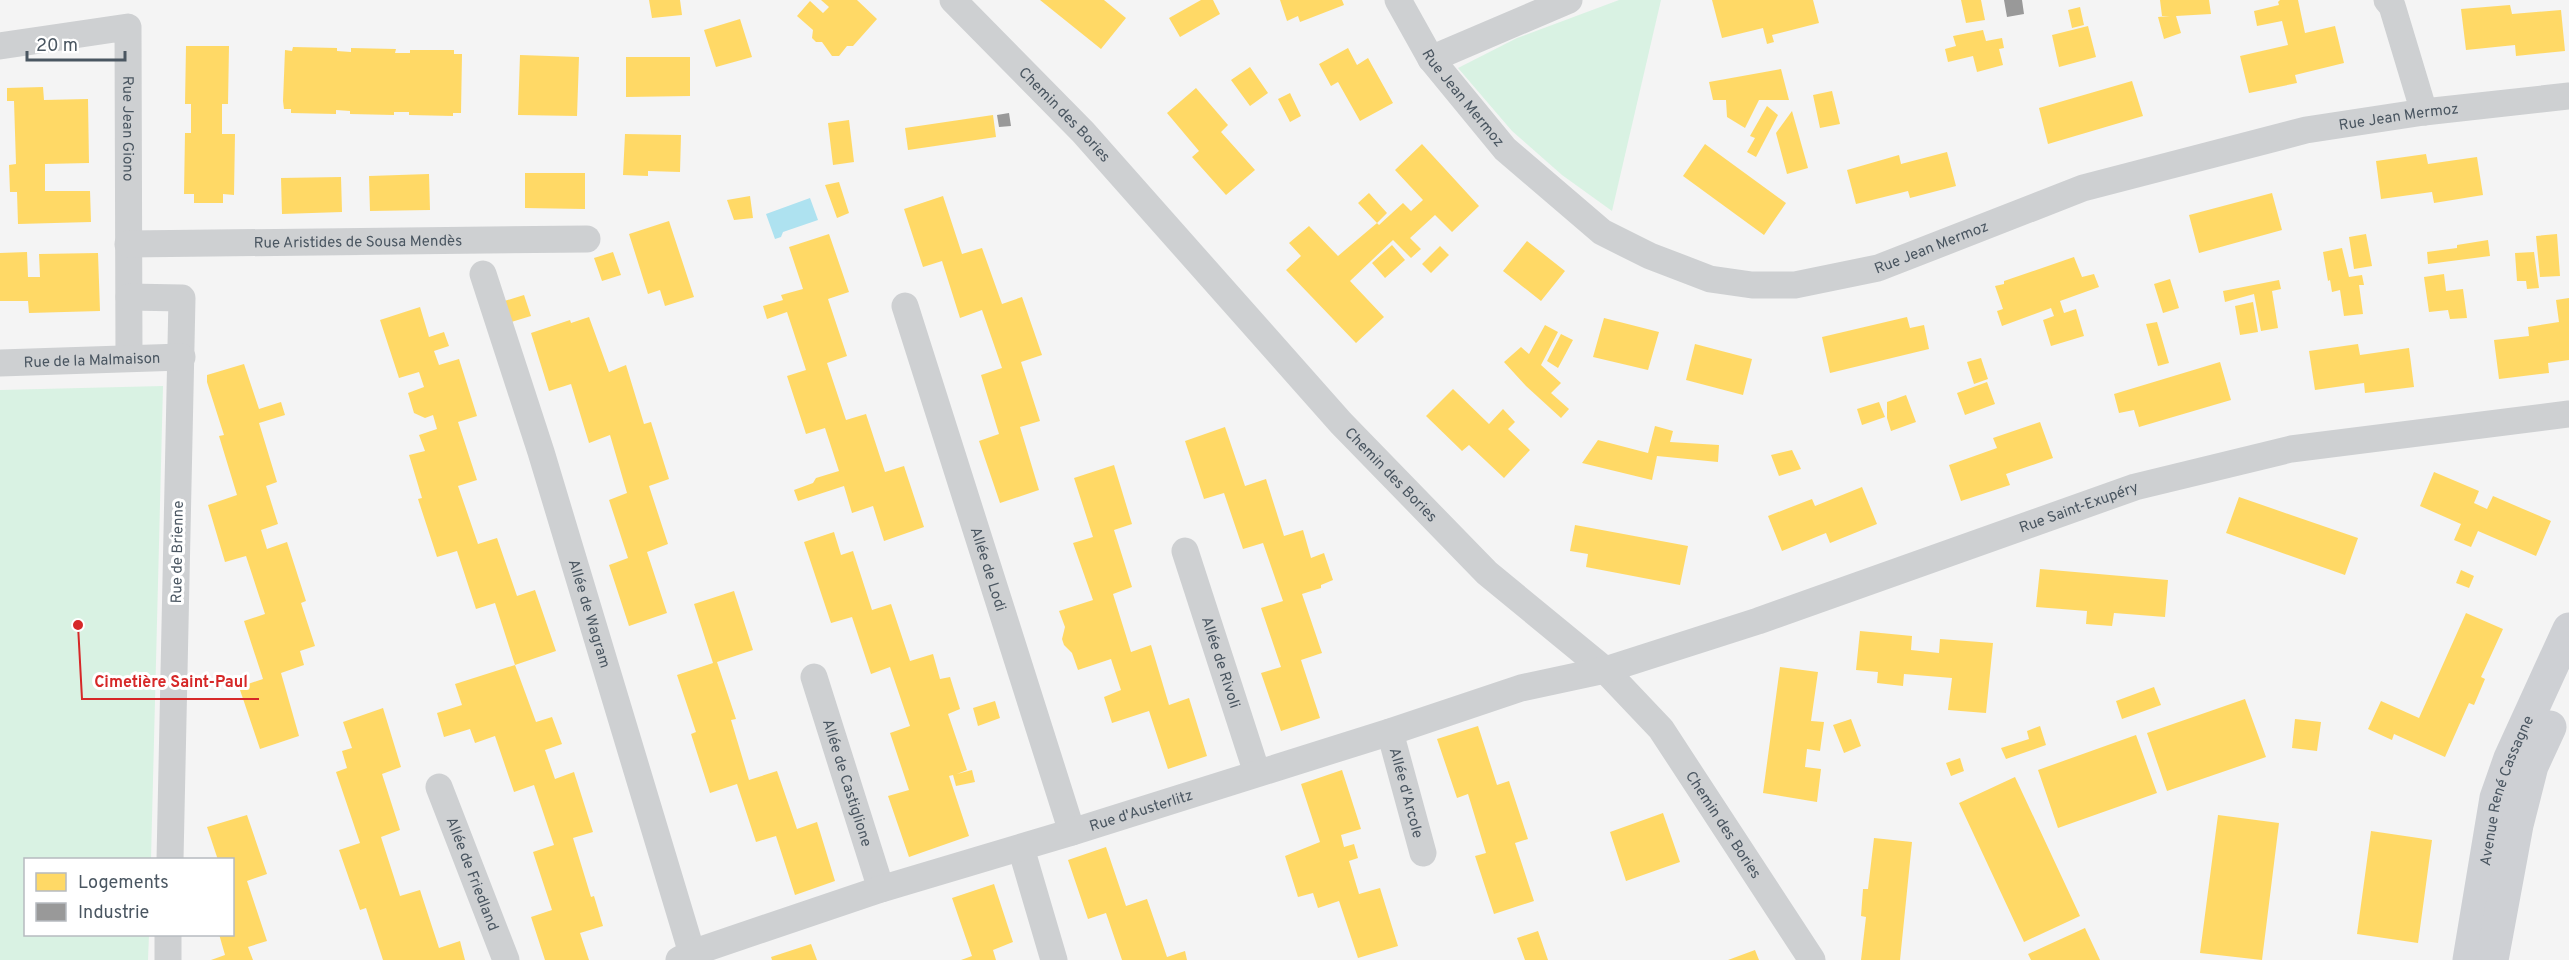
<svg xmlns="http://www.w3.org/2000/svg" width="2569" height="960" font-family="Overpass,sans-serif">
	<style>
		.green { fill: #d9f2e3 }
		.water { fill: #aee2f0 }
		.homes { fill: #ffd966 }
		.industry { fill: #999 }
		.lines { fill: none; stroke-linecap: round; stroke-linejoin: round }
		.minor { stroke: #ced0d2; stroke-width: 27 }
		.secondary { stroke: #ced0d4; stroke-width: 33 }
		.labels { text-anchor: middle; stroke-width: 6; stroke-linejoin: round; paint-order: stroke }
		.street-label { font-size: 15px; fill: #4a5661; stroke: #fff }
		.leader { fill: none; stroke: #d62828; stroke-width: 2 }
		.callout-dot { fill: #d62828; stroke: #fff; stroke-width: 2 }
		.callout-label { font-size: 16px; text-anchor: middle; font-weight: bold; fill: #d62828; stroke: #fff; stroke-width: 6; stroke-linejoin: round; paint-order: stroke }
	</style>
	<rect width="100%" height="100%" fill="#f4f4f4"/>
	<path class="green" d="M1619,0H1661L1612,211L1562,175L1512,131L1458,68L1517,38Z
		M163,386L151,859L26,860V934L149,935L148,960H0V390Z"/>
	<path class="water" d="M810,198L818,220L783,232L781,237L775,239L766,214Z"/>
	<path class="homes" d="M649,0H680L682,15L652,18Z
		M821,0H857L877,19L853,46H847L839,56H832L822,42H816L812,38L813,30L797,16L810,1L823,13L829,7Z
		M1040,0H1104L1126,18L1101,49Z
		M1201,0H1213L1220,14L1180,37L1169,18Z
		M1280,0H1342L1344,5L1300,22L1298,16L1287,21Z
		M1712,0H1813L1819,23L1772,35L1774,42L1767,44L1763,28L1722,38Z
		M1961,0H1981L1985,20L1966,23Z
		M2160,0H2209L2211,14L2176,16L2181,33L2164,39L2158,17L2170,16H2162Z
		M2280,0H2298L2305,33L2335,26L2344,63L2295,75L2297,83L2249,93L2240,56L2288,45L2282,21L2257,26L2254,11L2279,5L2278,2Z
		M2510,5L2512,14L2561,10L2565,51L2516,56L2515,45L2466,50L2461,9Z
		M2080,7L2084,25L2072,28L2068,10Z
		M740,19L752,57L716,67L704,30Z
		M2088,26L2096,57L2059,67L2052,35Z
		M1983,30L1986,41L2002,38L2004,48L1999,49L2003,65L1977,72L1973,56L1948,62L1945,49L1956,46L1953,36Z
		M186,46H229L228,104H222V134H235L234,195L223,194V203H194V194H184L185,133H191V104H185Z
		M293,47L337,48V51L351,52V48L396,49L395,53H410V50H454V54H462L461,113H453V116L409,115V112H394V115L350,114V111L336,110V114L291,113V109H284L283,101L285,50L292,51Z
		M1348,48L1357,65L1368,58L1393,103L1360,121L1338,82L1331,86L1319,64Z
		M520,55L579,57L577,116L518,115Z
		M626,57H690V96L626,97Z
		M1250,67L1268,93L1250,106L1231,80Z
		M1781,69L1789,100H1759L1745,128L1727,117L1726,100H1713L1709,82Z
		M2132,81L2143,116L2048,144L2039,108Z
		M43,87L44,100L88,99L89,163L45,164V191H90L91,222L18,224L17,192H10L9,165L16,164L14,101H7V88Z
		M1196,88L1228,125L1221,132L1255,170L1226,195L1192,157L1199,151L1167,113Z
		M1832,91L1840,124L1820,128L1813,95Z
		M1290,93L1301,116L1290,122L1278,99Z
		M1767,106L1778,115L1756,157L1747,152L1755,138L1750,136Z
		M1792,111L1808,168L1787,174L1776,133Z
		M993,115L996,137L908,150L905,128Z
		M849,120L854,162L833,165L828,123Z
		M625,134L681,135L680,172L648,171V176L623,175Z
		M1422,144L1479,206L1452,232L1435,215L1410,238L1421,249L1411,258L1393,240L1350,281L1384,317L1356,343L1286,270L1301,256L1289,243L1309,226L1338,256L1377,223L1379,225L1403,203L1411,211L1423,200L1395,170Z
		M1705,144L1786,203L1764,235L1683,176Z
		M1947,152L1956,186L1910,198L1908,191L1856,204L1847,170L1899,155L1901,164Z
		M2426,154L2428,164L2477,157L2483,195L2434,203L2432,192L2381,199L2376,161Z
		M525,173H585V209L525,208Z
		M429,174L430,210L370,211L369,176Z
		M341,177L342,212L282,214L281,178Z
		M839,182L849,213L837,218L825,185Z
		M1369,193L1387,213L1377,223L1358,203Z
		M2272,193L2282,230L2199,253L2189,215Z
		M750,196L753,218L734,220L727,200Z
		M943,196L962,254L982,248L1002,304L1022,297L1042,355L1021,362L1040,421L1020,427L1039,490L1000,503L979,441L999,434L981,375L1002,368L982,310L960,318L942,261L923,267L904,209Z
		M669,221L694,297L665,306L660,290L648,294L629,234Z
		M829,234L849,292L828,299L847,356L827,363L846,420L866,414L885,472L904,466L924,527L884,541L873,506L852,513L844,486L798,501L794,490L813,483L816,478L839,471L825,428L806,434L787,376L806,370L787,312L767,319L763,306L783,300L781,295L803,289L789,247Z
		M2366,234L2372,266L2354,269L2349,237Z
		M2557,234L2560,276L2540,277L2536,236Z
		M2488,240L2490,256L2428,264L2427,252L2457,248V245Z
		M1527,241L1565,271L1541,301L1503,271Z
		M1392,245L1405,260L1385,278L1372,263Z
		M1440,246L1449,255L1431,273L1422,264Z
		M2342,248L2349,277L2362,275L2364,285H2359L2363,314L2344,316L2340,290L2332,292L2330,280L2328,281L2323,252Z
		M27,252L28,277H40L39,254L98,253L100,311L29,313L28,301H0V253Z
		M613,252L621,275L602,281L594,258Z
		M2534,252L2539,288L2527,289L2526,281H2517L2515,253Z
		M2074,257L2082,277L2094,274L2099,287L2060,301L2064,313L2076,309L2084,336L2051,346L2043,320L2054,316L2051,308L2002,326L1997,311L2003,309L1995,286L2004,284V281Z
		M2444,274L2446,291L2463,289L2467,318L2450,319L2448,310L2429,312L2424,277Z
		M2170,279L2179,308L2163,313L2154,284Z
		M2279,280L2281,289L2272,291L2278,328L2261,331L2254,294L2225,302L2223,291Z
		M524,295L531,316L505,324L498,303Z
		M2569,298V360L2548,363L2549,373L2499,379L2494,340L2529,336L2528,327L2559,322L2556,300Z
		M2253,302L2258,332L2240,335L2235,306Z
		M420,307L429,337L444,332L449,346L434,351L439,365L459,359L477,416L458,422L477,480L458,486L478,544L497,538L517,596L535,590L556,651L515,665L495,603L476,609L457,551L437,557L418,499L422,498L409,455L425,451L419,435L437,429L433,415L425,418L414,413L408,393L424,387L419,372L399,378L380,320Z
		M589,317L609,372L626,365L644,424L651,422L669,479L649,486L668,544L647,552L667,613L629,626L609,565L628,558L609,500L627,493L610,435L589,443L571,384L549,391L531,333L570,320L571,323Z
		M1907,317L1910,328L1924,325L1929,349L1830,373L1822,337Z
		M1604,318L1659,332L1648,370L1593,357Z
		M2157,322L2169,363L2158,366L2146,324Z
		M1545,325L1558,332L1541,365L1561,383L1551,393L1569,409L1561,418L1526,386L1504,362L1521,347L1529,354Z
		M1561,334L1573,340L1558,368L1547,361Z
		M1695,344L1752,359L1743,395L1686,380Z
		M2358,344L2360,355L2409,348L2414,387L2365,393L2364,383L2315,390L2309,351Z
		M1981,358L1988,379L1974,384L1967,362Z
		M2220,362L2231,400L2139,427L2134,410L2119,413L2114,394Z
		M244,364L259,409L281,402L285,415L259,423L277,482L266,486L278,524L261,530L267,549L287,542L306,601L301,603L315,646L300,651L304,665L281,673L299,736L260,749L239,687L263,679L244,621L265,614L246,556L225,562L208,505L237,495L219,436L224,435L207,382V375Z
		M1987,382L1995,404L1965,415L1957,393Z
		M1453,389L1489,424L1503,409L1515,422L1508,429L1530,450L1504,478L1469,445L1462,451L1426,416Z
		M1906,395L1916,422L1891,431L1887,418V402Z
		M1879,402L1885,417L1862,425L1857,409Z
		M2040,422L2053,458L2006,474L2010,485L1961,501L1949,465L1997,448L1993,438Z
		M1655,426L1673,431L1670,442L1719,445L1718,462L1657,456L1652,480L1582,463L1598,440L1648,453Z
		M1225,427L1245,486L1266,479L1284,536L1303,530L1311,558L1324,553L1333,580L1321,585V588L1302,594L1322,653L1301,660L1320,718L1281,731L1261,673L1281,667L1261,608L1283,601L1263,543L1243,549L1224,493L1204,499L1185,441Z
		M1792,450L1801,469L1779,476L1771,455Z
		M1114,465L1132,524L1114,530L1132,587L1113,594L1131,652L1151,645L1169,705L1189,698L1207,756L1168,769L1149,711L1112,723L1104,697L1121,690L1111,659L1078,670L1072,653L1064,645L1062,639L1065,627L1059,611L1093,600L1073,543L1093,537L1074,478Z
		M2434,472L2479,491L2474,503L2487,509L2493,496L2551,521L2536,556L2478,531L2471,547L2454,540L2461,524L2420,506Z
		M1862,487L1877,524L1830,543L1826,533L1782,551L1768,516L1812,499L1815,506Z
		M2239,497L2358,538L2345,575L2226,533Z
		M1575,525L1688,546L1680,585L1586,567L1588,554L1570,551Z
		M834,532L841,555L853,551L872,610L891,604L910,661L933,654L940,679L950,677L960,709L948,714L967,770L957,774L972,770L975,782L956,786L953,775L949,776L969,836L909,857L888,796L909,790L890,733L910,726L890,667L871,674L852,617L831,623L804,542Z
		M2040,569L2168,580L2165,617L2114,613L2112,626L2086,624L2087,611L2036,607Z
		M2461,570L2474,576L2469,588L2456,583Z
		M734,591L753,650L717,662L736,719L731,720L749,780L777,771L797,829L817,822L835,881L795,895L776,836L756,842L737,784L710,793L691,734L696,732L677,675L713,663L694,604Z
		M2466,613L2503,629L2481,677L2485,679L2474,705L2469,703L2445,757L2394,734L2392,740L2368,729L2381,701L2419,718Z
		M1860,631L1912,636L1911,650L1939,653L1940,639L1993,643L1986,713L1948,710L1952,678L1904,674L1903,686L1877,683L1878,672L1856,670Z
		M515,665L536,722L552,717L562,744L545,750L555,779L574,772L593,832L573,838L591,897L594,896L603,926L580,933L589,960H545L531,917L552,910L533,852L554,845L534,785L514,792L495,736L475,743L470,729L444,737L437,713L462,705L455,684Z
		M1780,667L1818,672L1811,721L1824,722L1820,751L1807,749L1805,767L1821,769L1817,802L1763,793Z
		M2154,687L2161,705L2122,719L2116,701Z
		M2245,699L2266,757L2167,791L2147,733Z
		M995,701L1000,718L978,726L973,708Z
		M383,708L401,767L382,774L400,830L381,837L400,896L420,890L439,948L460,941L465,960H383L366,908L360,910L339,850L360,843L336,772L347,768L342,751L352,748L343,722Z
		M1851,719L1861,746L1844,753L1833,725Z
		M2295,719L2321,722L2317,751L2292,748Z
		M1478,726L1497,785L1509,781L1528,839L1515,843L1534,901L1494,914L1475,856L1486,853L1468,794L1457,798L1437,739Z
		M2040,726L2046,745L2006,759L2001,748L2029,739L2027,731Z
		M2136,735L2157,793L2058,828L2038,770Z
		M1960,758L1964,771L1951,776L1946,763Z
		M1342,770L1361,829L1341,835L1344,847L1354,844L1358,858L1349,861L1359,894L1380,888L1398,946L1358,958L1339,901L1318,908L1313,893L1298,897L1285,856L1320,842L1301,784Z
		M2015,777L2080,916L2024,942L1959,803Z
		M1663,813L1680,862L1626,881L1610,832Z
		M247,815L267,874L247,881L267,941L248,947L253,960H211L225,955L219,934H232V860H218L207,827Z
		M2218,815L2279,823L2262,960L2200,953Z
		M2371,831L2432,840L2418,943L2357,934Z
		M1874,838L1912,842L1900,960H1861L1866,917L1861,916L1863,889H1868Z
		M1106,847L1126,906L1147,899L1167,957L1185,951L1187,960H1122L1106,913L1088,919L1068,860Z
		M994,884L1013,942L993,950L996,960H961L972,956L952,898Z
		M2085,928L2100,960H2031L2028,954Z
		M1538,931L1548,960H1525L1517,938Z
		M811,944L817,960H772L771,957Z
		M1755,950L1759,960H1728Z"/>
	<path class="industry" d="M2004,0H2022L2024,14L2007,17Z
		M1009,113L1011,126L999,127L997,115Z"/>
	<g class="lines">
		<g class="minor">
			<path id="s1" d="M953,0L1083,132L1341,423L1487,573L1605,670L1661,729L1812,960"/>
			<path id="s2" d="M1398,0L1431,59L1505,149L1602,232L1650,256L1710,279L1752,285H1795L1878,268L2083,188L2306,130L2424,112L2569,96"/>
			<path d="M2387,0L2392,6L2424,112"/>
			<path id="s3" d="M0,46L128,27L129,358"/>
			<path d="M1431,59L1569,0"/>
			<path id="s4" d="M128,244L587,239"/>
			<path id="s5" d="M483,274L541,452L694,960"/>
			<path d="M129,297L182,298L170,860"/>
			<path id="s6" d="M905,306L1072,832"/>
			<path id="s7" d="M0,363L182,357"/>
			<path id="s8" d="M1185,551L1257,773"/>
			<path id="s9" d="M814,677L881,889"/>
			<path id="s10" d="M1390,732L1423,853"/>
			<path id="s11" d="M439,787L506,960"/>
			<path d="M1021,848L1054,960"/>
			<path d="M168,960V934"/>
			<path id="s12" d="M679,960L692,953L881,889L1072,832L1390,732L1521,688L1605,670L1758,621L2135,487L2291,449L2569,414"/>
		</g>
		<g class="secondary">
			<path id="s13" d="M2469,960L2496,798L2510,758L2569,629"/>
			<path d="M2492,960L2517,825L2532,766L2550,727"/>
		</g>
	</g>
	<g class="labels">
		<g class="street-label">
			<text dy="5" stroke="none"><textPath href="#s2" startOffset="118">Rue Jean Mermoz</textPath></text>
			<text dy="5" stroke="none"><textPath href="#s1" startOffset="160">Chemin des Bories</textPath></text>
			<text dy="5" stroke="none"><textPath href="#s2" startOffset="1144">Rue Jean Mermoz</textPath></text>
			<text dy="5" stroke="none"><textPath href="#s3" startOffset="231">Rue Jean Giono</textPath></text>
			<text dy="5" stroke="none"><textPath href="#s4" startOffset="230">Rue Aristides de Sousa Mendès</textPath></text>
			<text dy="5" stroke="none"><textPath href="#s2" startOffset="657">Rue Jean Mermoz</textPath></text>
			<text dy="5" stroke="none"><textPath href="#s7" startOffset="92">Rue de la Malmaison</textPath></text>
			<text dy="5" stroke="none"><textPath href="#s1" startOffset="646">Chemin des Bories</textPath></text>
			<text dy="5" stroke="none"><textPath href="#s12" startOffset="1472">Rue Saint-Exupéry</textPath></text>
			<text transform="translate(177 552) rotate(-89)" y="5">Rue de Brienne</text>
			<text dy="5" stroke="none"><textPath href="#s6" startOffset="276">Allée de Lodi</textPath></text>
			<text dy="5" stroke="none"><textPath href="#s5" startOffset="356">Allée de Wagram</textPath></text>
			<text dy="5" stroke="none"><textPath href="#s8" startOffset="117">Allée de Rivoli</textPath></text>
			<text dy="5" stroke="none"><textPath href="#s9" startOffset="111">Allée de Castiglione</textPath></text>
			<text dy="5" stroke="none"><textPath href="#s13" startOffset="174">Avenue René Cassagne</textPath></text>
			<text dy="5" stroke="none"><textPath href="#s10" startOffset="63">Allée d'Arcole</textPath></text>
			<text dy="5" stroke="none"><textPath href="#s12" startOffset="486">Rue d'Austerlitz</textPath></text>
			<text dy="5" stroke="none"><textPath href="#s1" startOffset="1132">Chemin des Bories</textPath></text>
			<text dy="5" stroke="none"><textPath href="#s11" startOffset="93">Allée de Friedland</textPath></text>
		</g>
	</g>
	<path class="leader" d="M78 625L82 699H259"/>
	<circle class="callout-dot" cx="78" cy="625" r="6"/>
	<g class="callout-label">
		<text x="171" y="687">Cimetière Saint-Paul</text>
	</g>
	<rect x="24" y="858" width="210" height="78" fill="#ffffff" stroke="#b7bbc0" stroke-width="1.5"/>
	<rect x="36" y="873" width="30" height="18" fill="#ffd966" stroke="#b7bbc0" stroke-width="1.5"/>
	<text x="78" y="888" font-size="18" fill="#4a5661">Logements</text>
	<rect x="36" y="903" width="30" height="18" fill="#999999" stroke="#b7bbc0" stroke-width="1.5"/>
	<text x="78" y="918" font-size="18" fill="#4a5661">Industrie</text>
	<path d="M27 51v9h98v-9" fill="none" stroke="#4a5661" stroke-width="3"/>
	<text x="36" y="51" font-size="18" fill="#4a5661" stroke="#ffffff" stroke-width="4.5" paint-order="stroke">20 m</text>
</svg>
